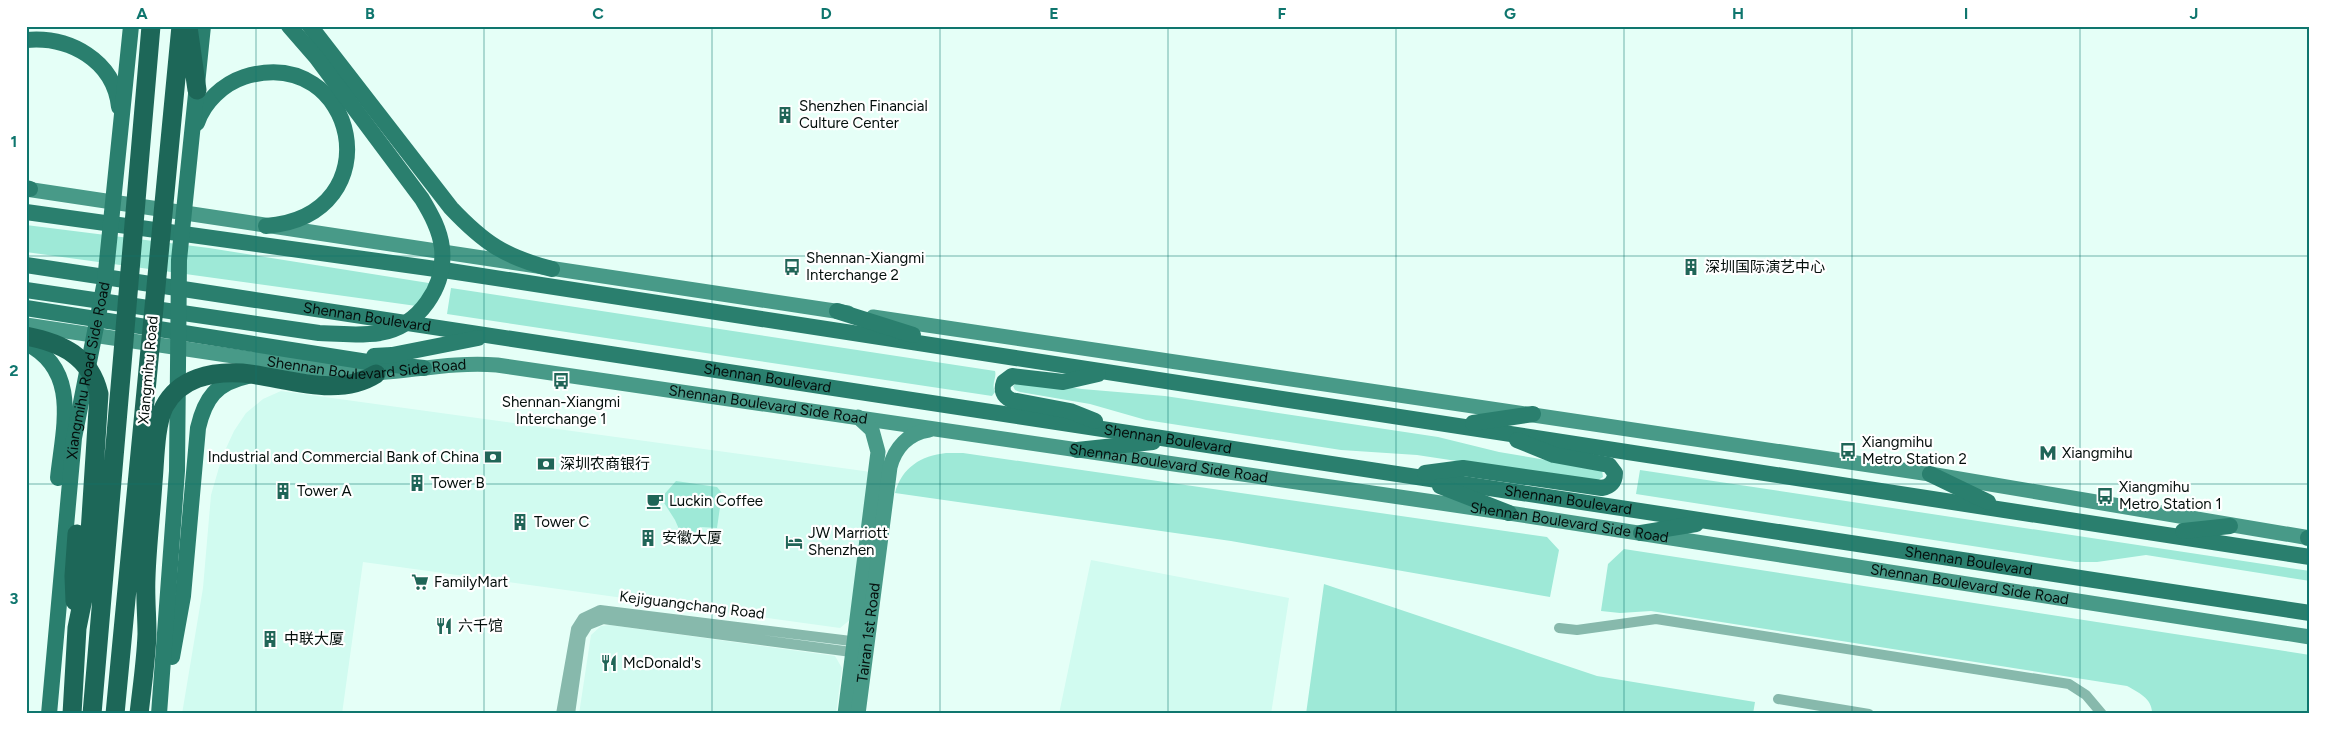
<svg xmlns="http://www.w3.org/2000/svg" width="2336" height="740" font-family="Figtree,'Noto Sans SC',sans-serif">
	<style>
		.built { fill: #d1fbf0 }
		.green { fill: #9ee9d7 }
		.lines { fill: none; stroke-linecap: round; stroke-linejoin: round }
		.street { stroke: #87b9ac; stroke-width: 10 }
		.secondary { stroke: #489a88; stroke-width: 15 }
		.primary { stroke: #2a7f6e; stroke-width: 16 }
		.highway { stroke: #1d6758; stroke-width: 19 }
		.grid { fill: none; stroke: #0f766e; stroke-width: 1; stroke-opacity: 0.55 }
		.labels { text-anchor: middle; stroke-width: 4.5; stroke-linejoin: round; paint-order: stroke }
		.poi-label { font-size: 15px; fill: #040f0c; stroke: #fff; text-anchor: start }
		.street-label { font-size: 15px; fill: #040f0c; stroke: #fff }
		.neatline { fill: none; stroke: #0f766e; stroke-width: 2 }
		.grid-label { font-size: 16px; text-anchor: middle; font-weight: bold; fill: #0f766e }
	</style>
	<rect width="100%" height="100%" fill="#e5fff7"/>
	<path class="built" d="M281,391L871,472L851,619L840,628L363,562L342,714H182L203,588L211,495L222,457L234,431L246,413L263,399Z
		M1091,560L1289,598L1271,714H1059Z
		M610,625L835,656L842,668L836,714H579L591,635L601,626Z"/>
	<path class="green" d="M26,225L209,248L435,284L431,308L26,252Z
		M451,288L995,371C997,378 991,384 995,392L992,396L447,314Z
		M1022,380L1082,389L1165,396L1438,437L1499,452L1599,469L1602,470L1603,477L1595,482L1417,455L1341,450L1146,420L1090,404L1020,392L1015,390L1013,386Z
		M946,453H963L1547,537L1559,550L1550,597L1231,541L895,493C902,467 921,456 946,453Z
		M1640,470L2310,571V581L2146,555L2097,562H2076L1636,494Z
		M676,481L717,487L722,493L717,528L700,527L686,545L675,520L661,498Z
		M1624,549L2310,655V714H2152C2153,699 2138,692 2127,686L1651,611L1620,613L1601,611L1608,564Z
		M1324,584L1597,676L1755,702L1753,714H1306Z"/>
	<g class="lines">
		<path class="street" d="M1559,628L1577,630L1656,619L2069,684L2086,695L2102,714
			M1778,699L1869,714
			M561,714L576,629L583,618L600,610L859,642
			M570,714L581,636L588,625L603,619L859,653"/>
		<g class="secondary">
			<path d="M26,189L848,313"/>
			<path d="M873,317L1930,474L2310,538"/>
			<path id="s1" d="M26,325L353,374C401,374 448,361 497,365L1509,513L2310,637"/>
			<path d="M845,714L878,452L872,430L858,417"/>
			<path id="s2" d="M858,714L890,467C895,448 908,433 929,430"/>
		</g>
		<g class="primary">
			<path d="M310,26L451,208C484,243 505,257 552,269"/>
			<path d="M26,40C69,36 114,60 119,107"/>
			<path d="M197,123C204,102 223,84 244,77C357,42 395,216 266,226"/>
			<path d="M26,188L30,189"/>
			<path d="M26,212L450,271L2310,557"/>
			<path id="s3" d="M26,265L2310,613"/>
			<path d="M26,290L319,333C340,334 360,336 380,333C419,326 446,287 442,248C440,230 431,214 422,199L316,57L289,26"/>
			<path d="M26,308L374,363L424,368"/>
			<path d="M837,311L913,335"/>
			<path d="M26,343C81,370 63,429 58,478"/>
			<path d="M374,356L392,355L478,338"/>
			<path d="M1095,421L1070,411L1011,400C1003,396 1001,390 1004,382L1012,376L1063,382L1098,374"/>
			<path d="M1473,423L1533,414"/>
			<path d="M1077,450L1153,442"/>
			<path d="M1425,473L1463,468L1602,488C1610,487 1615,482 1615,473L1609,465L1554,455L1517,440"/>
			<path d="M1930,474L1988,502"/>
			<path d="M1440,486L1509,513"/>
			<path d="M2183,531L2230,526"/>
			<path d="M1641,533L1696,524"/>
			<path d="M2308,538H2310"/>
			<path d="M172,657L183,596L198,428C205,398 216,383 248,376"/>
			<path id="s4" d="M49,714L74,438L105,281L131,26"/>
			<path d="M159,714L177,471L179,260L203,26"/>
		</g>
		<path class="highway" d="M188,27L197,90
			M26,336C62,343 90,356 99,394L87,579L77,628L72,714
			M75,601L74,576L77,534
			M92,714L151,26
			M115,714L181,26
			M139,714C142,687 146,661 147,634C147,615 145,596 146,577C147,546 151,514 153,482C155,461 155,426 164,407C179,378 212,371 242,373C285,377 337,399 376,374"/>
	</g>
	<path class="grid" d="M256,26V714M484,26V714M712,26V714M940,26V714M1168,26V714M1396,26V714M1624,26V714M1852,26V714M2080,26V714M26,256H2310M26,484H2310"/>
	<defs>
		<g id="building-bare" transform="scale(1.35)"><path d="M-4-6H4V6H1V3H-1V6H-4ZM-2.5-4.3h1.7v1.8h-1.7ZM.8-4.3h1.7v1.8H.8ZM-2.5-1h1.7V.8h-1.7ZM.8-1h1.7V.8H.8Z" fill="#206557" stroke="#fff" stroke-width="2.5" paint-order="stroke"/></g>
		<g id="bus-bare" transform="scale(1.35)"><path d="M-5-6H5V4H4V6H2V4H-2V6H-4V4H-5ZM-3.5-4V0h7V-4ZM-3.5 1.2v1.5H-2V1.2ZM2 1.2v1.5H3.5V1.2Z" fill="#206557" stroke="#fff" stroke-width="2.5" paint-order="stroke"/></g>
		<g id="metro-bare" transform="scale(1.35)"><path d="M-5.5 5V-5H-3L0 0L3-5H5.5V5H3V-.5L0 4L-3-.5V5Z" fill="#206557" stroke="#fff" stroke-width="2.5" paint-order="stroke"/></g>
		<g id="bank-bare" transform="scale(1.35)"><path d="M-6-4H6V4H-6ZM0-2.3a2.3 2.3 0 1 0 0 4.6a2.3 2.3 0 1 0 0-4.6Z" fill="#206557" stroke="#fff" stroke-width="2.5" paint-order="stroke"/></g>
		<g id="cafe-bare" transform="scale(1.35)"><path d="M-5.5-4.5H6V0H3Q3 3.5 0 3.5H-2.5Q-5.5 3.5-5.5 0ZM3-3.2v2h1.7v-2ZM-6 4.5H4V6H-6Z" fill="#206557" stroke="#fff" stroke-width="2.5" paint-order="stroke"/></g>
		<g id="hotel-bare" transform="scale(1.35)"><path d="M-6-4.5h1.5V1H6V5H4.5V3h-9V5H-6ZM-4 0a1.8 1.8 0 1 1 3.6 0ZM.5 0V-2.5h3Q6-2.5 6 0Z" fill="#206557" stroke="#fff" stroke-width="2.5" paint-order="stroke"/></g>
		<g id="supermarket-bare" transform="scale(1.35)"><path d="M-6-5.5h2.5l.6 2H6L4.5 2H-2.5L-4.4-4H-6ZM-1.5 3.2a1.3 1.3 0 1 0 .1 0ZM3 3.2a1.3 1.3 0 1 0 .1 0Z" fill="#206557" stroke="#fff" stroke-width="2.5" paint-order="stroke"/></g>
		<g id="restaurant-bare" transform="scale(1.35)"><path d="M-5-6h1v4h1v-4h1v4h1v-4h1v5L-1.5 .5V6h-2V.5L-5-1ZM5-6V6H3V1.5H1.5Q1.5-4 5-6Z" fill="#206557" stroke="#fff" stroke-width="2.5" paint-order="stroke"/></g>
	</defs>
	<g fill-rule="evenodd">
		<use href="#building-bare" x="785" y="115"/>
		<use href="#bus-bare" x="792" y="267"/>
		<use href="#building-bare" x="1691" y="267"/>
		<use href="#bus-bare" x="561" y="381"/>
		<use href="#bus-bare" x="1848" y="451"/>
		<use href="#metro-bare" x="2048" y="453"/>
		<use href="#bank-bare" x="493" y="457"/>
		<use href="#bank-bare" x="546" y="464"/>
		<use href="#building-bare" x="417" y="483"/>
		<use href="#building-bare" x="283" y="491"/>
		<use href="#bus-bare" x="2105" y="496"/>
		<use href="#cafe-bare" x="655" y="501"/>
		<use href="#building-bare" x="520" y="522"/>
		<use href="#building-bare" x="648" y="538"/>
		<use href="#hotel-bare" x="794" y="542"/>
		<use href="#supermarket-bare" x="420" y="582"/>
		<use href="#restaurant-bare" x="444" y="626"/>
		<use href="#building-bare" x="270" y="639"/>
		<use href="#restaurant-bare" x="609" y="663"/>
	</g>
	<g class="labels">
		<g class="poi-label">
			<text x="799" y="111">Shenzhen Financial<tspan x="799" dy="17">Culture Center</tspan></text>
			<text x="806" y="263">Shennan-Xiangmi<tspan x="806" dy="17">Interchange 2</tspan></text>
			<text x="1705" y="272">深圳国际演艺中心</text>
			<text x="561" y="407" text-anchor="middle">Shennan-Xiangmi<tspan x="561" dy="17">Interchange 1</tspan></text>
			<text x="1862" y="447">Xiangmihu<tspan x="1862" dy="17">Metro Station 2</tspan></text>
			<text x="2062" y="458">Xiangmihu</text>
			<text x="479" y="462" text-anchor="end">Industrial and Commercial Bank of China</text>
			<text x="560" y="469">深圳农商银行</text>
			<text x="431" y="488">Tower B</text>
			<text x="2119" y="492">Xiangmihu<tspan x="2119" dy="17">Metro Station 1</tspan></text>
			<text x="297" y="496">Tower A</text>
			<text x="669" y="506">Luckin Coffee</text>
			<text x="534" y="527">Tower C</text>
			<text x="808" y="538">JW Marriott<tspan x="808" dy="17">Shenzhen</tspan></text>
			<text x="662" y="543">安徽大厦</text>
			<text x="434" y="587">FamilyMart</text>
			<text x="458" y="631">六千馆</text>
			<text x="284" y="644">中联大厦</text>
			<text x="623" y="668">McDonald's</text>
		</g>
		<g class="street-label">
			<text dy="5" stroke="none"><textPath href="#s3" startOffset="345">Shennan Boulevard</textPath></text>
			<text dy="5" stroke="none"><textPath href="#s1" startOffset="344">Shennan Boulevard Side Road</textPath></text>
			<text dy="5" stroke="none"><textPath href="#s4" startOffset="346">Xiangmihu Road Side Road</textPath></text>
			<text transform="translate(148 370) rotate(-85)" y="5">Xiangmihu Road</text>
			<text dy="5" stroke="none"><textPath href="#s3" startOffset="750">Shennan Boulevard</textPath></text>
			<text dy="5" stroke="none"><textPath href="#s1" startOffset="749">Shennan Boulevard Side Road</textPath></text>
			<text dy="5" stroke="none"><textPath href="#s3" startOffset="1155">Shennan Boulevard</textPath></text>
			<text dy="5" stroke="none"><textPath href="#s1" startOffset="1154">Shennan Boulevard Side Road</textPath></text>
			<text dy="5" stroke="none"><textPath href="#s3" startOffset="1560">Shennan Boulevard</textPath></text>
			<text dy="5" stroke="none"><textPath href="#s1" startOffset="1559">Shennan Boulevard Side Road</textPath></text>
			<text dy="5" stroke="none"><textPath href="#s3" startOffset="1965">Shennan Boulevard</textPath></text>
			<text dy="5" stroke="none"><textPath href="#s1" startOffset="1964">Shennan Boulevard Side Road</textPath></text>
			<text transform="translate(692 605) rotate(7)" y="5">Kejiguangchang Road</text>
			<text dy="5" stroke="none"><textPath href="#s2" startOffset="82">Tairan 1st Road</textPath></text>
		</g>
	</g>
	<rect width="2336" height="740" fill="none" stroke="#ffffff" stroke-width="55"/>
	<rect x="28" y="28" width="2280" height="684" class="neatline"/>
	<g class="grid-label">
		<text x="142" y="19">A</text>
		<text x="370" y="19">B</text>
		<text x="598" y="19">C</text>
		<text x="826" y="19">D</text>
		<text x="1054" y="19">E</text>
		<text x="1282" y="19">F</text>
		<text x="1510" y="19">G</text>
		<text x="1738" y="19">H</text>
		<text x="1966" y="19">I</text>
		<text x="2194" y="19">J</text>
		<text x="14" y="147">1</text>
		<text x="14" y="376">2</text>
		<text x="14" y="604">3</text>
	</g>
</svg>
